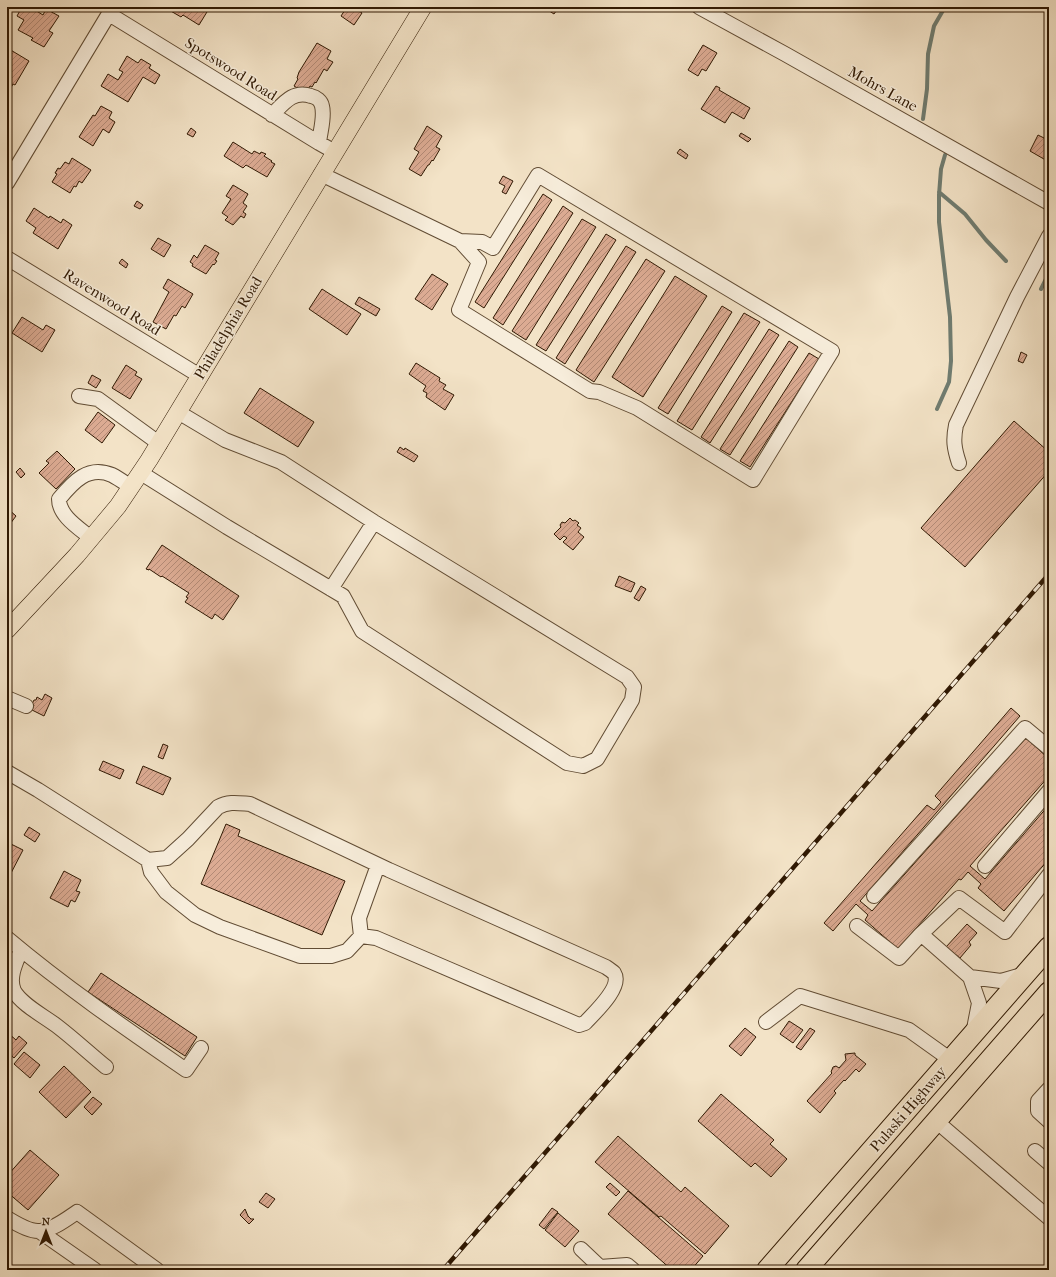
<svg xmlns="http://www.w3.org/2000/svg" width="1056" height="1277" font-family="'IM FELL French Canon',serif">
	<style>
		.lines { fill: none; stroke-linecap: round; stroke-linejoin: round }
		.stream { stroke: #707c70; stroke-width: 4 }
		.building { fill: url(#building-hatch); stroke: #301903 }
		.minor-casing { stroke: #614c34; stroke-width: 16 }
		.major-casing { stroke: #301903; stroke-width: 18 }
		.highway-casing { stroke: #301903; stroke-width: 22 }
		.minor { stroke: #f7eddb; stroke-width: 14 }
		.major { stroke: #f3e3c7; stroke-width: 17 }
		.highway { stroke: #f3e3c7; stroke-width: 20 }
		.rail-casing { stroke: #301903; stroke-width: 4.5 }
		.rail { stroke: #f7eddb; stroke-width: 3; stroke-dasharray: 9; stroke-linecap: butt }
		.labels { text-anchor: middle; stroke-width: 3; stroke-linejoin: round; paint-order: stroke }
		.street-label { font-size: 15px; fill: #301903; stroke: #f7eddb }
	</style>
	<defs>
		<pattern id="building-hatch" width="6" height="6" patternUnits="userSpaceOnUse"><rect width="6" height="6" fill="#dcab93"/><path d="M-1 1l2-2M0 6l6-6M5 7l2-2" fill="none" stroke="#b38a76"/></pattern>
	</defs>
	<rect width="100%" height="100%" fill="#f3e3c7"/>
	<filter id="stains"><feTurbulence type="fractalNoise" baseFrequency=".005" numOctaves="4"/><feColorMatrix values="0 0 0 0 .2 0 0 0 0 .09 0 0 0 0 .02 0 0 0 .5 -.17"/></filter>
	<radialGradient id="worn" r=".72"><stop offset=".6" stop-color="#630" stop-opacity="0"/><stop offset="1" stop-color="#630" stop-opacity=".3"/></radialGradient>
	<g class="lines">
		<path class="stream" d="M923,119L927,89L928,54L934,26L945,7
			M939,192L965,214L986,240L1006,261
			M1041,289L1047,277
			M937,409L949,382L951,361L950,317L939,222V195L941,169L945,155"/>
	</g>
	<path class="building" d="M22,7H30L43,15L46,9L59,16L49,31L53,33L44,47L31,40L33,38L18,30L24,20L17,16Z
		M170,7H210L199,25L183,15L181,17L169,10L171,8Z
		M347,7H368L365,11L361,8L359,11L362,13L354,25L341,16Z
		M543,7H559L554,14Z
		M317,43L331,51L327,59L333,62L327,71L324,69L316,83L315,82L312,87L310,86L306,93L294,86L298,79L297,78L299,72Z
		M703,45L717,53L706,71L702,69L698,76L688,70Z
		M9,49L29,61L15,85L13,84L8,93L7,52Z
		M127,56L138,63L141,59L151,65L149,68L160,75L155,84L143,77L128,102L101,86L108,74L118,80L123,72L119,70Z
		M716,86L720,88L719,90L750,108L744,119L732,112L725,123L701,109Z
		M101,106L112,112L109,118L115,122L109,133L103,129L93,146L79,137L93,115L95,116Z
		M427,126L442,136L436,147L440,149L433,161L432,160L429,165H428L421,176L409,169L419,152L414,149Z
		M191,128L196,132L193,137L187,134Z
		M741,133L751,139L748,142L739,136Z
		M1038,135L1046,139L1047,137L1049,138V162L1030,151Z
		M233,142L252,154L254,151L260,154L261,152L266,154L264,156L272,161L271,162L275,164L267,177L246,165L243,168L224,156Z
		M680,149L688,155L686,159L677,153Z
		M72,158L91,170L82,183L79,181L76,187L74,186L70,193L52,182L57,174L55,173L58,168L60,169L65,162L69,164Z
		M503,176L513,181L506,194L502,192L505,186L499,183Z
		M233,185L248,194L243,203L247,206L243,212L246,214L244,218L241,216L233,225L225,220L228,217L222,213L231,199L226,196Z
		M543,194L552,200L484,308L475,302Z
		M137,201L143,205L140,209L134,206Z
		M563,206L573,213L503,325L493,318Z
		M34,208L49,218L50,216L61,223L63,219L72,225L58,249L33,233L36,228L26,221Z
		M582,219L596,227L526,340L512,331Z
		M606,234L616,240L546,351L536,345Z
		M158,238L171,245L164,257L151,249Z
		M205,245L219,253L215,260L217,261L214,265L213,264L206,274L192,266L193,264L190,262L194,255L197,258Z
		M626,246L636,252L565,364L556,358Z
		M122,259L128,264L126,268L119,263Z
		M646,259L665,271L594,382L576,370Z
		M432,274L448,284L432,310L415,299Z
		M675,276L707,296L643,397L612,377Z
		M168,279L193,294L185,308L182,306L176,316L174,315L166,329L153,322L169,292L163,288Z
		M322,289L361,314L347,335L309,309Z
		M359,297L380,309L376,316L355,304Z
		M722,306L732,312L668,414L658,408Z
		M744,313L760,322L692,430L677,421Z
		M22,317L43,330L46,325L55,330L42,352L12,333Z
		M769,329L779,335L710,443L701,437Z
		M789,341L798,347L730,455L720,449Z
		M1021,352L1027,355L1023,363L1018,361Z
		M809,353L819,359L750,467L740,461Z
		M416,363L440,378L439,381L446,385L443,389L454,395L445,410L426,397L427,393L423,391L426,386L409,374Z
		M126,365L137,372L135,375L142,379L130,399L112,388Z
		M92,375L101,380L96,388L88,383Z
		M260,388L314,422L298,447L244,413Z
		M98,412L115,425L102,443L85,430Z
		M1014,421L1049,452V471L965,567L921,528Z
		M400,447L404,450L405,448L418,456L414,462L397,452Z
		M57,451L75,469L56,489L39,473L49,463L46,461Z
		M20,468L25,474L21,478L16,472Z
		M7,508L16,516L7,528Z
		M570,518L573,521L575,520L579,523L577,525L581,528L578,532L584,537L573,550L563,542L567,538L564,536L560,540L554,534L561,527L560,525L562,522L565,523Z
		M162,545L239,596L223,620L215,614L212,619L185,602L188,598L186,597L189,593L162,576L161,577L149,569V570L146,569Z
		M619,576L635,583L631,592L615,586Z
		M641,586L646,589L639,601L634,598Z
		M45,694L52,698L44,716L32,710L34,705L32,704L34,700H36L37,697L42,700Z
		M1011,708L1020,716L860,901L872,911L1026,738L1049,759V776L970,866L985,879L1049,805V859L1004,911L978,888L981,884L968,872L961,880L959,879L898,949L865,920L868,915L856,904L833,931L824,923L927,805L934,810L941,802L935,796Z
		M163,744L168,746L163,759L158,757Z
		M103,761L124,770L120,779L99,770Z
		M143,766L171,778L163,795L136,783Z
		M226,824L240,830L238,836L345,881L322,935L201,884Z
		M29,827L40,834L35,842L24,835Z
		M7,842L23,850L9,877H7Z
		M64,871L81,880L76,891L80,892L75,902L71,900L68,907L50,898Z
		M967,924L977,933L969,942L971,945L960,958L946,947Z
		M101,973L197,1037L185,1056L88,992Z
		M789,1021L803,1030L793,1043L780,1034Z
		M745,1028L756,1037L741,1056L729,1046Z
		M810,1028L815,1031L801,1050L796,1047Z
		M7,1032L16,1040L19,1036L27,1043L14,1058L7,1052Z
		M24,1052L40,1065L30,1078L14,1064Z
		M855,1053V1055L866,1064L859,1072L856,1069L845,1081L844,1080L834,1091L836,1093L820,1113L807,1101L832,1073L831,1072L833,1067L836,1066L839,1068L846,1060L845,1054Z
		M64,1066L91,1092L66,1118L39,1092Z
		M721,1094L774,1140L770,1144L787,1159L771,1177L755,1163L751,1167L698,1121Z
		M93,1097L102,1104L92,1115L84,1107Z
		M618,1136L681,1192L685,1187L729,1226L705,1254L661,1216L659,1217L595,1162Z
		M30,1150L59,1175L28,1210L7,1192V1176Z
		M610,1183L620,1192L616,1196L606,1187Z
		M628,1191L703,1256L691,1270H672L608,1214Z
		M266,1193L275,1199L268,1208L259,1202Z
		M552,1208L558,1212L544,1229L539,1225Z
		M245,1209L248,1216L251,1219H254L249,1224L240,1215Z
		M558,1213L579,1231L565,1247L545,1230Z"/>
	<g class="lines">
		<g class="minor-casing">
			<path id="minor" d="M699,7L785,54L1049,203
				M109,14L319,143L335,152
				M272,115C284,103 293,90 311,96C316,97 321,101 322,106C325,117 320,132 319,143
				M321,174L460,241L479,262L459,310L590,391L599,392L637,408L753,480L832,351L538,175L493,248L482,242L460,241
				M7,183L113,7
				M7,258L200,376
				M79,396L98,399L160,444
				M959,463C954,448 953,440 956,425L1017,297L1049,236
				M141,473L227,527L343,596L362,631L567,763L583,766L597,759L632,700L634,687L627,677L374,522L281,462L225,440L178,412
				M91,538C79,528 59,516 59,499C73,482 88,465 112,475C118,478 125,483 131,487
				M331,589L374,522
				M7,698L26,706
				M7,772L38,790L148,860L151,872L166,892L195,915L220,927L300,956H331L347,951L361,936L359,918L378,865
				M148,860L167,858L188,839L218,807C229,801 238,803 250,804L389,870L606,967C609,969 612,971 614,973C623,987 594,1013 585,1023L579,1025L376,938L361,936
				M985,866L1049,791
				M874,896L1025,728L1049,748
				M857,926L899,958L921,934L970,977L979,1003L973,1034
				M921,934L959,898L1005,932L1049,875
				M7,938C64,986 125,1028 186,1070L201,1048
				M21,950C16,962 8,978 14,991C22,1005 44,1016 57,1026C74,1039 90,1054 106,1067
				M970,977L1001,981L1025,974
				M766,1022L800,996L909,1030L951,1060
				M1049,1089L1038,1101V1111L1049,1121
				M936,1121L1049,1218
				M1035,1151L1049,1163
				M7,1218C15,1223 29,1231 38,1231C50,1232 68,1218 77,1212L157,1270
				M39,1231L95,1270
				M581,1249L600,1267L627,1265L633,1270"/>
		</g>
		<g class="major-casing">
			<path id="major" d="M7,630L77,555L118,506L149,460L423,7"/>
		</g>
		<g class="highway-casing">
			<path id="highway" d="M767,1270L1049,947
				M806,1270L1049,992"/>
		</g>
		<use href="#minor" class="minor"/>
		<use href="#major" class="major"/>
		<use href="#highway" class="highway"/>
		<g class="rail-casing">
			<path id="rail" d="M443,1270L1049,574"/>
		</g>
		<use href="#rail" class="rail"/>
	</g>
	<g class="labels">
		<g class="street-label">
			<text transform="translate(231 69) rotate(32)" y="5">Spotswood Road</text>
			<text transform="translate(883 89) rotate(29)" y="5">Mohrs Lane</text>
			<text transform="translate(112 302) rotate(32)" y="5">Ravenwood Road</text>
			<text transform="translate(228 328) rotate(-59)" y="5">Philadelphia Road</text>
			<text transform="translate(908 1109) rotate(-49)" y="5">Pulaski Highway</text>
		</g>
	</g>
	<rect width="1056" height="1277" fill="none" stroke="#f3e3c7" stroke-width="24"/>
	<rect x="8" y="8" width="1040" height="1261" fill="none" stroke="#301903" stroke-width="2"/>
	<rect x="12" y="12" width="1032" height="1253" fill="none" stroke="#301903"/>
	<g transform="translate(46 1231)" stroke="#f7eddb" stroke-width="3" paint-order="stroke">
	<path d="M0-3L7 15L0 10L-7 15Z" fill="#301903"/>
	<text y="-6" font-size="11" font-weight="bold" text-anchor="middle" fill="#301903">N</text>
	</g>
	<rect width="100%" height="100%" filter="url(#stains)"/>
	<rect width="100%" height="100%" fill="url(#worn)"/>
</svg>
